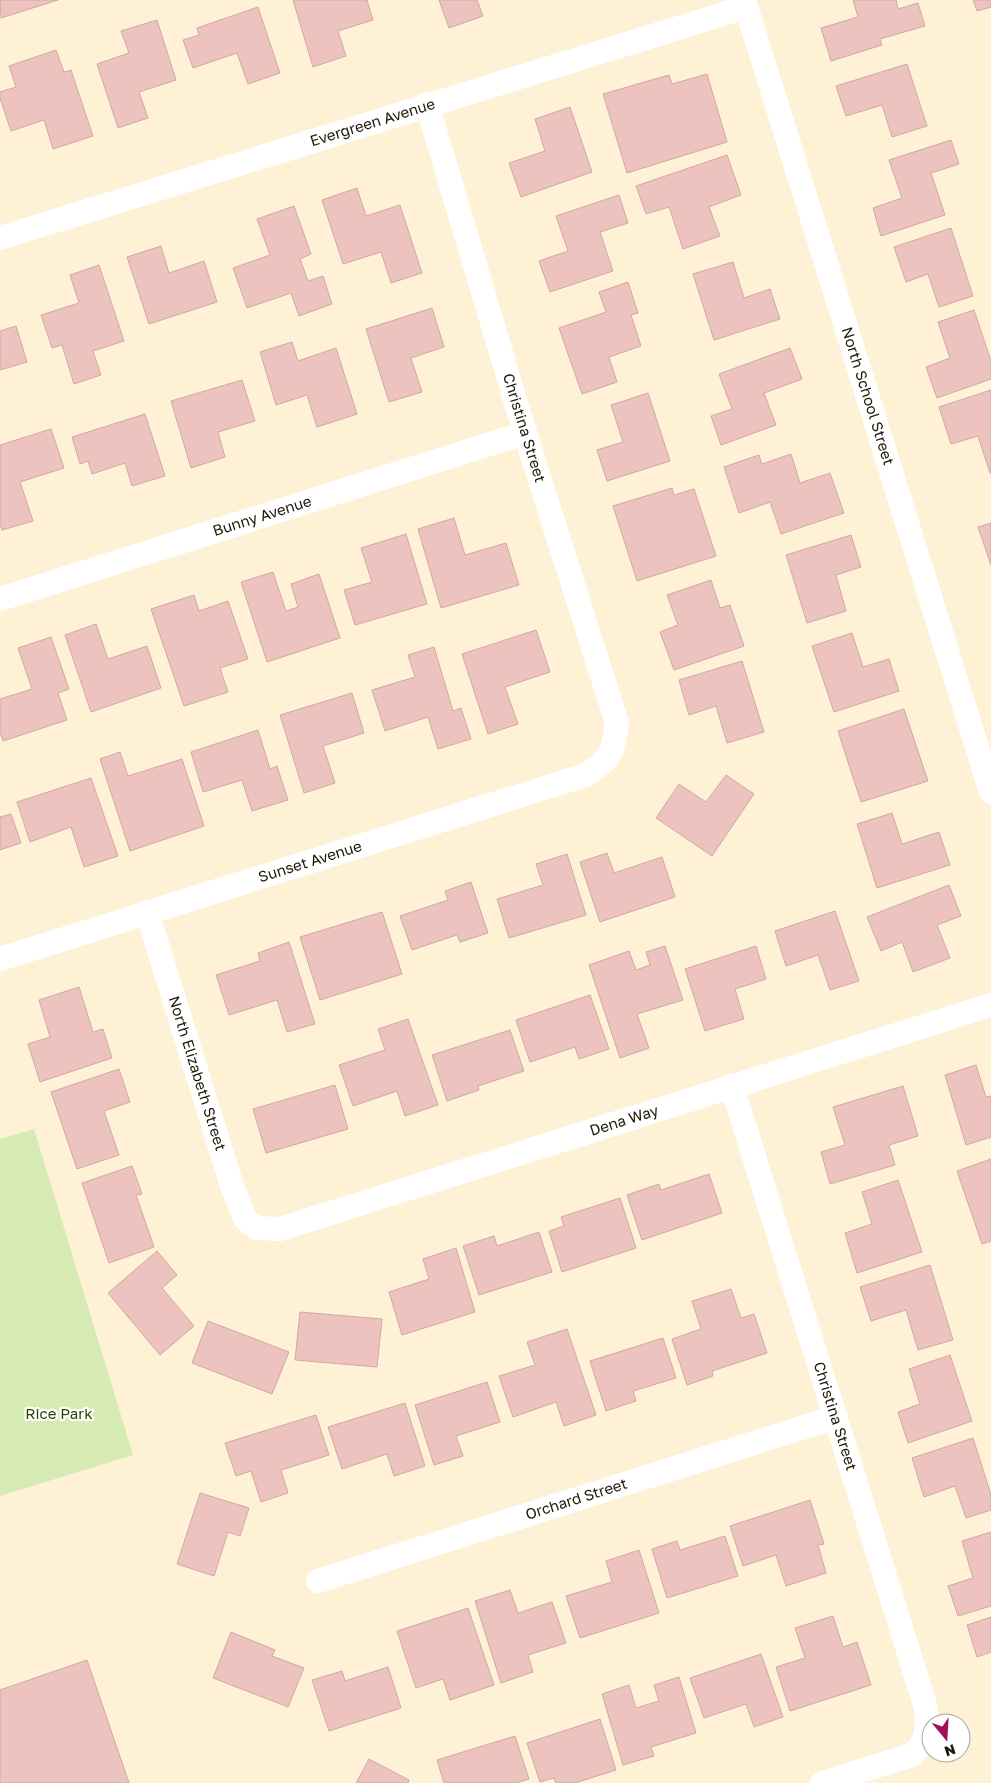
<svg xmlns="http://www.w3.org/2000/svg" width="991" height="1783" font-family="'Golos Text',sans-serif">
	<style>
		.green { fill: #d6eab4 }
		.building { fill: #edc3bf; stroke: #d1a8a4 }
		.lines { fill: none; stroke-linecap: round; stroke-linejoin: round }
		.minor { stroke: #fff; stroke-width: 24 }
		.labels { text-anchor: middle; stroke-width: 4.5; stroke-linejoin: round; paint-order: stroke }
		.street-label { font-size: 15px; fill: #1f190c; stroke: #fff }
		.park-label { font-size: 15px; fill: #314102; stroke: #fff }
	</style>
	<rect width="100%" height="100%" fill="#fef1d5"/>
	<path class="green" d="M34,1129L133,1455L0,1496V1139Z"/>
	<path class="building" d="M0,0H58L1,18Z
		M293,0H367L373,20L338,31L346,56L313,67Z
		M439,0H477L483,16L449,28Z
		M853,0H896L898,9L918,3L925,26L880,39L882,45L831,61L821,28L858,17Z
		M973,0H991V7L977,11Z
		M258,7L280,73L248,84L237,53L193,68L183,40L199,35L197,28Z
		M157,20L176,80L139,92L148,118L118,128L97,64L129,53L121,31Z
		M56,50L64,72L71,70L93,136L53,149L44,120L11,131L0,98V92L16,87L9,66Z
		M907,64L927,126L892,137L882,105L846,116L836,86Z
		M707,74L727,142L627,173L603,94L669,75L672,84Z
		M570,107L592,172L521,197L509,163L545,151L535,119Z
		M951,140L959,164L931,173L945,215L881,236L873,208L902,198L889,160Z
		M727,155L741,195L709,207L720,236L683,249L669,207L646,214L636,186Z
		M357,188L366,216L400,205L422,273L391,283L381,252L343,264L322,200Z
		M619,195L628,223L600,232L613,271L550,292L539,261L568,251L556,216Z
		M294,206L311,254L300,259L308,281L323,276L332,304L299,316L291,293L247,308L233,268L270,255L257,219Z
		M951,228L973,296L939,307L928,274L906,282L894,247Z
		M161,246L169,273L204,261L217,302L149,324L127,257Z
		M733,262L744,298L770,289L780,319L714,340L693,274Z
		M99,265L124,341L93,351L101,375L74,384L62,345L52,348L41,315L79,303L70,275Z
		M628,282L638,313L631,315L641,346L609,357L617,382L582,394L559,328L606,312L599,292Z
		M432,308L444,347L411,358L422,392L389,402L366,329Z
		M974,310L991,361V379L937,398L926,367L950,358L938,322Z
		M16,326L27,362L0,370V331Z
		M292,342L298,361L336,348L357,414L317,427L307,395L276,405L260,352Z
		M790,348L802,379L764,393L776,425L721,445L711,416L732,409L719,374Z
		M242,380L255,421L218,432L225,457L191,468L171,401Z
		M991,390V473H990L978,436L951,444L939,407Z
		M648,393L670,461L607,481L597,450L623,442L611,405Z
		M145,414L165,476L132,486L125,463L92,474L88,461L80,464L72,437Z
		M51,429L64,468L20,482L33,521L2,530L0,524V445Z
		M791,454L800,483L830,473L844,513L781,534L770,502L739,513L724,467L759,455L762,464Z
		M672,488L674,495L694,489L716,556L637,581L613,506Z
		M454,518L465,555L506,543L519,585L441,608L418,529Z
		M991,523V565L978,527Z
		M406,534L427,604L355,625L344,590L372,582L361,548Z
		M851,535L861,567L836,575L846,611L807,623L786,555Z
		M273,572L286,611L298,607L291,584L319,574L340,638L267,662L241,582Z
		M711,580L720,608L730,605L744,646L674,670L660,632L678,625L667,595Z
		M194,595L199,611L228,601L248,659L220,668L228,692L184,706L151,609Z
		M96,624L108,659L147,646L161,688L91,712L65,635Z
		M536,630L550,672L505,687L518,724L488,734L462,654Z
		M852,633L863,667L889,659L899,691L834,712L812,646Z
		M51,637L69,689L58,693L67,720L3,741L0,732V699L32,689L18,648Z
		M434,647L453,711L461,708L471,739L438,749L428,717L385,731L372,690L415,677L408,655Z
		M742,661L764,732L727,743L716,706L689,715L679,680Z
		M352,693L364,733L323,746L335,783L304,793L280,715Z
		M904,709L928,781L861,802L838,731Z
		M258,730L270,769L277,766L288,800L252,811L242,780L203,792L191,752Z
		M120,752L128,776L182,759L204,826L130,851L100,759Z
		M726,775L754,794L712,856L656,818L679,784L706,802Z
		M91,778L118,856L84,867L71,827L30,842L17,802Z
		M892,813L902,844L939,832L950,865L877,888L857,824Z
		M11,814L21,843L0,850V817Z
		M607,853L614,873L662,857L675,897L600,922L580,862Z
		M567,854L586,915L509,938L497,899L543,885L536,864Z
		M471,882L488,933L460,942L457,935L412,950L400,916L448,900L445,891Z
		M949,885L961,916L937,925L950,958L913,972L902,942L881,951L867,917Z
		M835,911L859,981L830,990L818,955L786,966L775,931Z
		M382,912L402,974L320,1000L300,937Z
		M289,942L315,1024L287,1032L277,1000L229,1015L216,975L260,961L258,953Z
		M665,946L683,1000L637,1014L649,1048L620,1058L589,965L629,951L636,970L650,965L646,952Z
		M756,946L766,979L735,989L744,1019L705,1031L685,969Z
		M79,987L93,1032L103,1029L112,1058L40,1082L28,1044L50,1037L39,1000Z
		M590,995L609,1049L579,1059L575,1047L530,1062L516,1020Z
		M408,1019L438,1105L405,1116L397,1091L353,1106L339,1065L385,1050L378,1029Z
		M510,1030L524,1071L478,1086L479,1090L447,1101L432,1055Z
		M976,1065L986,1097L991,1096V1137L966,1145L945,1075Z
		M119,1069L130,1102L104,1111L119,1155L77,1169L51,1092Z
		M335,1085L348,1129L266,1153L253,1109Z
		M903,1086L918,1136L889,1145L895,1165L830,1184L821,1152L845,1145L833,1107Z
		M991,1159V1241L982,1244L957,1171Z
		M132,1166L142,1194L136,1195L154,1247L109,1263L82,1183Z
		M709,1174L722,1213L642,1240L627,1195L659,1184L661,1190Z
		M898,1180L922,1252L857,1273L845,1233L872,1224L862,1192Z
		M620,1198L636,1248L562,1272L549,1231L564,1226L561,1217Z
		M539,1232L552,1272L479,1295L463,1246L494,1236L497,1246Z
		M456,1248L475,1312L402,1335L389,1292L429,1279L423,1259Z
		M157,1251L177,1275L162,1288L194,1326L160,1355L108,1293Z
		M930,1265L953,1340L918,1350L906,1310L871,1321L860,1287Z
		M731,1289L741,1318L754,1314L767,1353L712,1371L713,1376L687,1385L672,1339L701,1329L692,1301Z
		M300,1312L382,1319L377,1367L295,1360Z
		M208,1321L289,1352L272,1394L192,1363Z
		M567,1329L596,1415L564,1426L556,1402L513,1417L499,1376L535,1365L527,1342Z
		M663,1338L676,1378L633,1391L636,1401L606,1411L590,1361Z
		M950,1355L972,1421L908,1443L898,1412L920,1404L909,1369Z
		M487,1382L500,1422L456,1436L463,1456L434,1465L415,1405Z
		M405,1403L425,1466L394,1476L387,1454L342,1469L328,1427Z
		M316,1415L329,1455L281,1470L288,1493L261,1502L251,1471L236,1476L225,1443Z
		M973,1438L991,1495V1510L966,1518L955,1486L924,1497L912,1458Z
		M200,1493L249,1508L240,1536L228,1532L214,1576L177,1564Z
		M810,1500L824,1544L818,1545L826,1573L786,1586L776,1555L743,1566L730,1526Z
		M991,1532V1606L958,1616L948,1586L973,1578L962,1541Z
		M725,1536L738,1576L667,1598L652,1549L677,1541L680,1550Z
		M639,1550L659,1613L580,1638L566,1596L612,1582L606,1561Z
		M510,1590L518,1613L552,1602L566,1643L528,1655L533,1672L501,1683L475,1601Z
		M468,1608L494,1685L450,1700L443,1679L416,1688L397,1631Z
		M833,1616L843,1647L857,1642L871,1685L790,1711L776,1667L805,1658L795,1628Z
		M991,1617V1652L977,1657L967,1625Z
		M231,1632L275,1650L272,1656L304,1668L288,1707L213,1678Z
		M761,1654L783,1717L754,1727L746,1704L704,1718L690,1678Z
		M87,1660L129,1783H0V1690Z
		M388,1667L401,1708L329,1731L312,1680L342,1671L345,1681Z
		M679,1677L696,1733L651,1747L654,1756L623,1765L602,1694L629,1685L636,1708L659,1701L654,1685Z
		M600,1719L616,1770L575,1783H556L554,1778L540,1782L527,1743Z
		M515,1736L529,1779L515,1783H444L437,1760Z
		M369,1759L409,1780L408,1783H356Z"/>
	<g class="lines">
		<g class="minor">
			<path id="s1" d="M744,0L991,792"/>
			<path id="s2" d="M0,238L746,7"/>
			<path id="s3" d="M0,599L525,433"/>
			<path id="s4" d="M147,912L232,1186L246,1220L257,1228L280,1229L991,1005"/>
			<path id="s5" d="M0,959L586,775C613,757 612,754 617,723L525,433L427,104"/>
			<path id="s6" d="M732,1086L926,1708C927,1730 929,1739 912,1755L822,1783"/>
			<path id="s7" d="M318,1581L836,1417"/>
		</g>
	</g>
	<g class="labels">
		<g class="street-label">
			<text dy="5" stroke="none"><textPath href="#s2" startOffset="390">Evergreen Avenue</textPath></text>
			<text dy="5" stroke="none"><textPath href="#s1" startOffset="415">North School Street</textPath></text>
			<text transform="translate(524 428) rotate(73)" y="5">Christina Street</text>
			<text dy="5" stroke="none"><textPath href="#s3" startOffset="275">Bunny Avenue</textPath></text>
			<text dy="5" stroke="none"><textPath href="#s5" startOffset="325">Sunset Avenue</textPath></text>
			<text dy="5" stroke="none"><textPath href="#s4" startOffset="169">North Elizabeth Street</textPath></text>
			<text dy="5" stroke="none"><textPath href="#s4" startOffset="721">Dena Way</textPath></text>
			<text dy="5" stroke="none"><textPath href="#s6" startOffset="346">Christina Street</textPath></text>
			<text dy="5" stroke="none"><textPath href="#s7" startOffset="271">Orchard Street</textPath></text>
		</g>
		<g class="park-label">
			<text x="59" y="1419">Rice Park</text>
		</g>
	</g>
	<g transform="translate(946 1738) rotate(162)"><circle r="24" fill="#ffffff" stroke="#a5a39e"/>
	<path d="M0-4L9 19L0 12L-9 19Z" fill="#a11056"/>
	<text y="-8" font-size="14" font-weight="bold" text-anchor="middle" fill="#1f190c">N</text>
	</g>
</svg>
